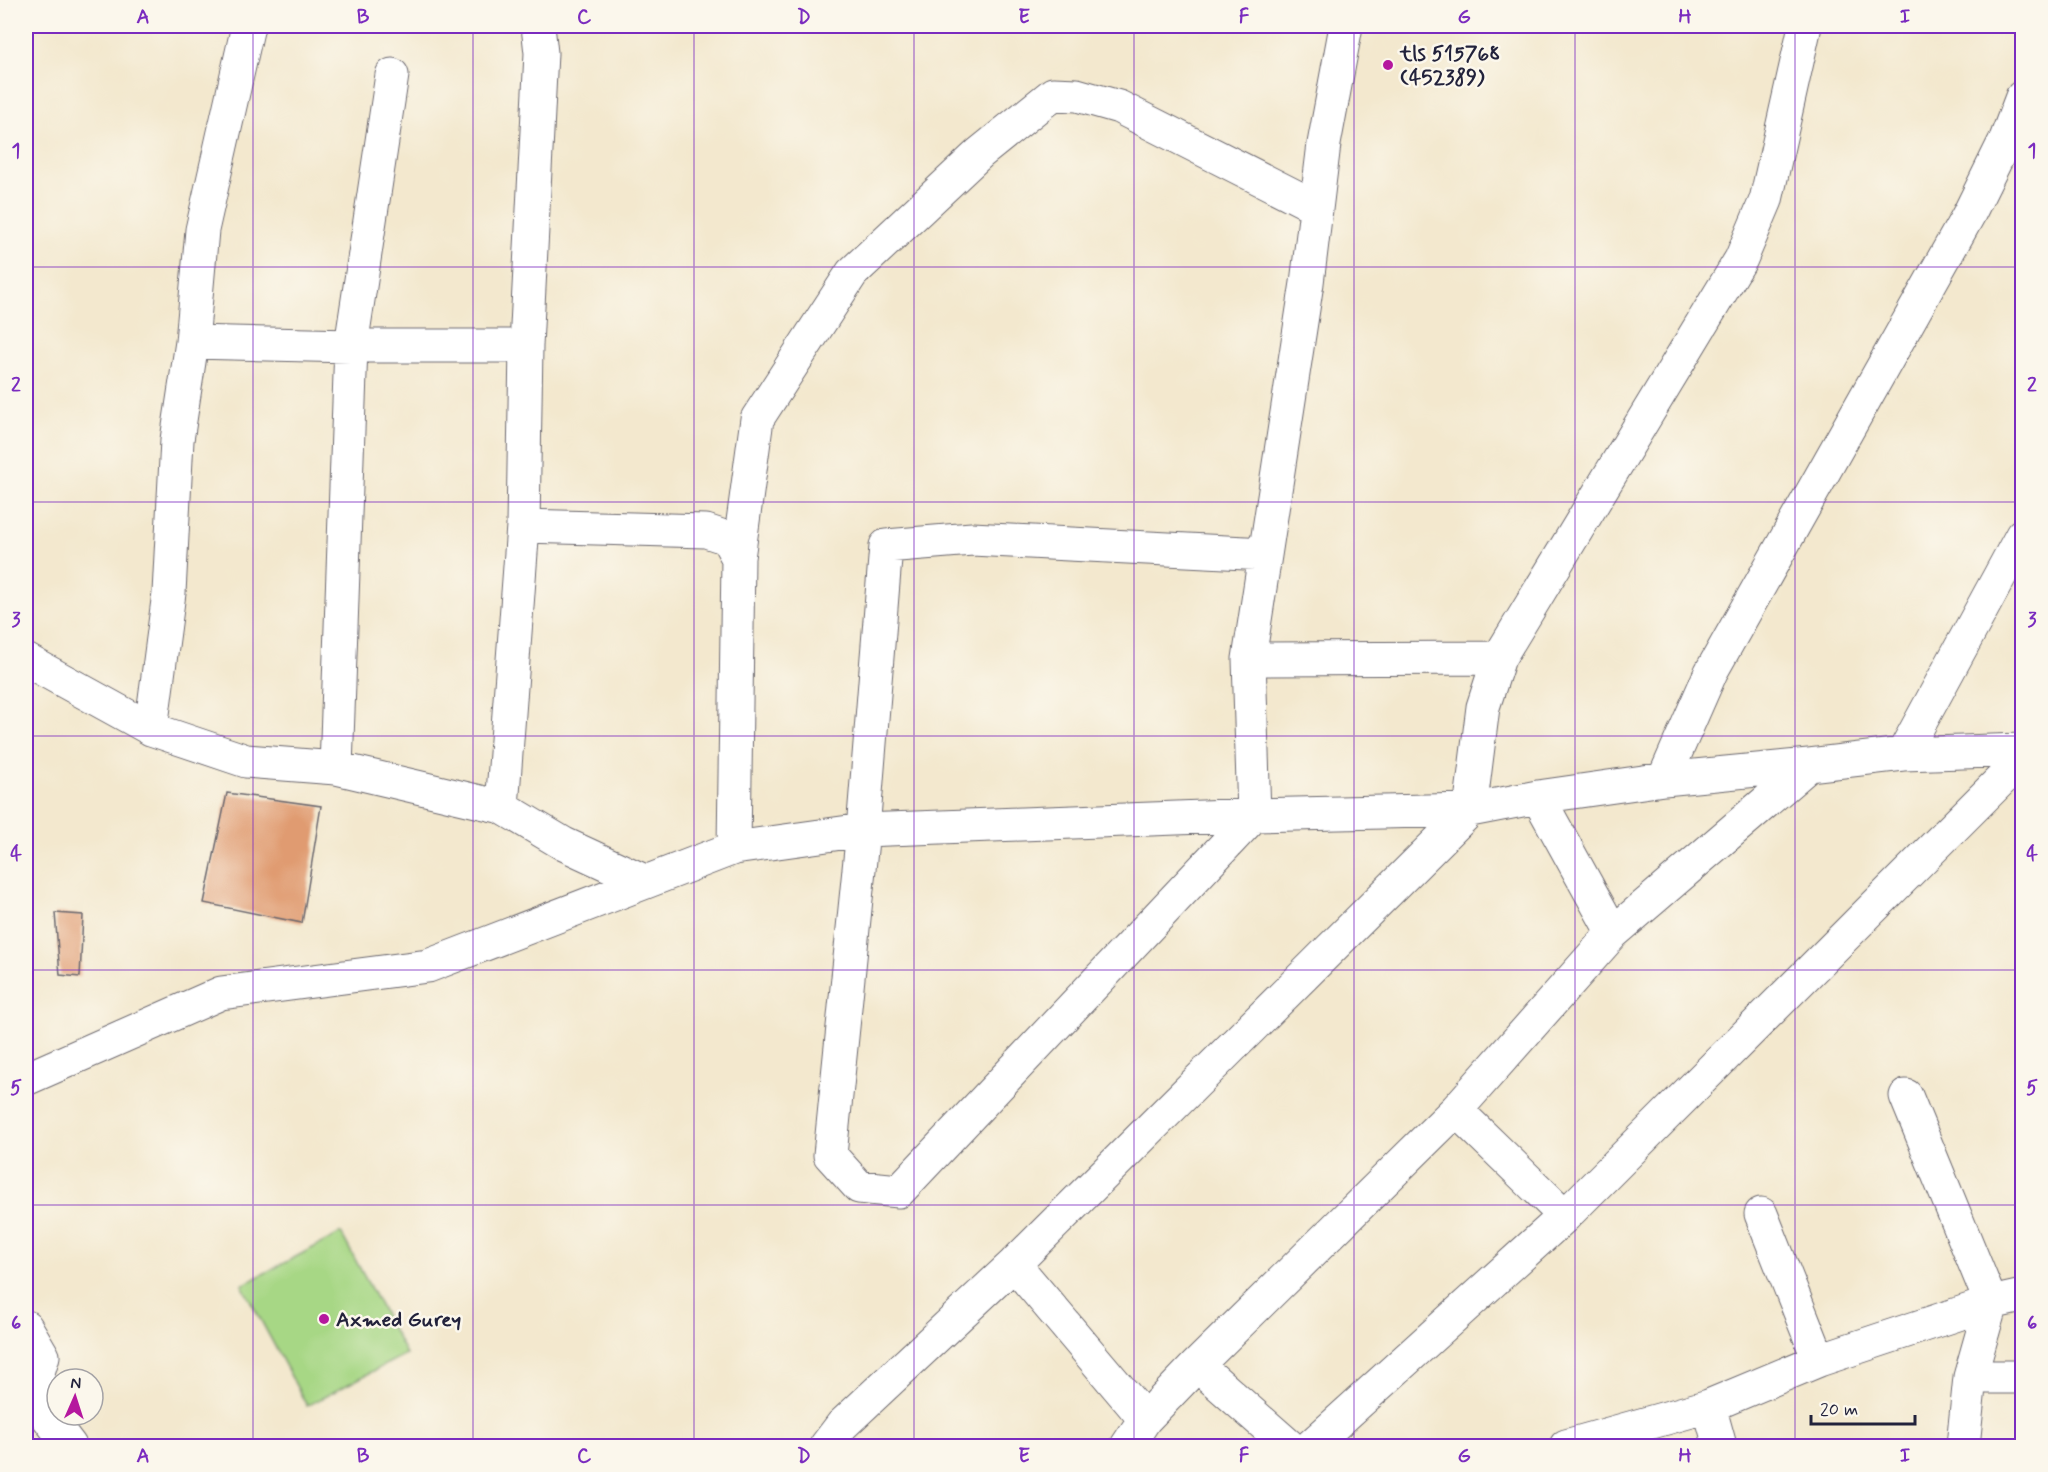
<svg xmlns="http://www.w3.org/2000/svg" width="2048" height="1472" font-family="Mynerve,sans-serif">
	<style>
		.green { fill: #a7d785; stroke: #647c60; stroke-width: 1.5 }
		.building { fill: #e09b71 }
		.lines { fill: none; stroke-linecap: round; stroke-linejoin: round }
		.street-casing { stroke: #6b676e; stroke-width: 35 }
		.street { stroke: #fff; stroke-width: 33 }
		.grid { fill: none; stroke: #7b2cbf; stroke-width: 1.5; stroke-opacity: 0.55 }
		.poi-dot { fill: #b5179e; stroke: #fbf7ec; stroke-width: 2 }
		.labels { text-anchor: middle; stroke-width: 5; stroke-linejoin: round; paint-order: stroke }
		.poi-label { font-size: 21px; font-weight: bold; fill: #22223b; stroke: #fbf7ec; text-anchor: start }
		.neatline { fill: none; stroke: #7b2cbf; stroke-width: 2 }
		.grid-label { font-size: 20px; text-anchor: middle; font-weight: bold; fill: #7b2cbf }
	</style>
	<rect width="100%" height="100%" fill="#fbf7ec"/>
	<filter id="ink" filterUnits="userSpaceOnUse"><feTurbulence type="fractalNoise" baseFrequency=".0167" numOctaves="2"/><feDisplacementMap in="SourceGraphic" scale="12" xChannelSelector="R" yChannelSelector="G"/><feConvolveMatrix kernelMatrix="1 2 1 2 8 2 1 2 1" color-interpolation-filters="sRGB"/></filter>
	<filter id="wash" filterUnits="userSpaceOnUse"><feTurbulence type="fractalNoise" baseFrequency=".008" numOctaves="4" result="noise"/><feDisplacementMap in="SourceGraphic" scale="24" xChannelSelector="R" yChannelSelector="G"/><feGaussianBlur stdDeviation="1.35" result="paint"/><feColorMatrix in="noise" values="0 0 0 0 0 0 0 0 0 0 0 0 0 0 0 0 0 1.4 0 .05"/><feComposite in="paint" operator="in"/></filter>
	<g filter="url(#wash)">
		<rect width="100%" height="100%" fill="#f3e8ce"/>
		<path class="green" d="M341,1233L406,1354L307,1406L242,1285Z"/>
		<g id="blocks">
			<path class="building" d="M227,793L321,806L302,923L204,903Z
				M55,913L83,915L80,977L60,975Z"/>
		</g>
	</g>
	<g filter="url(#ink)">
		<use href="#blocks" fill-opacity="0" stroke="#6b676e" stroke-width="1.5"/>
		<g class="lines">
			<g class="street-casing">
				<path id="street" d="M192,342L351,346H526
					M523,526L706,531L727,538L738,558L734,848
					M1265,554L972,539L886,546L863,830L830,1155L859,1187L899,1191L1254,815L1249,659L1307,283L1324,144L1346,26
					M738,558L757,419L852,273L980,153L1053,94L1077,95L1119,107L1316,207
					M1249,659L1499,658
					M26,660L151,729L246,761L336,768L502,807L564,844L644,881
					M151,729L169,593L177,440L192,342L202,230L248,26
					M1903,754L2022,535
					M336,768L351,346L392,75
					M1664,779L1711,672L1969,214L2006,139L2022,97
					M1538,797L1613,933
					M502,807L523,526L526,346L541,53L538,26
					M26,1079L221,993L428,966L734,848L863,830L1254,815L1470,810L1538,797L1664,779L1809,765L1903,754L2022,750
					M1906,1096L1991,1303L1970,1377L1963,1446
					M1456,1110L1565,1216
					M1761,1214L1819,1360
					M1014,1264L1145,1419
					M26,1327L43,1356L31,1395L26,1399
					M1197,1365L1289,1446
					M1970,1377H2022
					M31,1395L70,1446
					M1709,1406L1720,1446
					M826,1446L842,1425L1014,1264L1470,810L1483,707L1499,658L1741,259L1766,200L1805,26
					M1127,1446L1145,1419L1197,1365L1456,1110L1613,933L1809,765
					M1311,1446L1565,1216L2022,759
					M1566,1446L1709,1406L1819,1360L1991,1303L2022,1296"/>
			</g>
			<use href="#street" class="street"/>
		</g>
	</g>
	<path class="grid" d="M253,26V1446M473,26V1446M694,26V1446M914,26V1446M1134,26V1446M1354,26V1446M1575,26V1446M1795,26V1446M26,267H2022M26,502H2022M26,736H2022M26,970H2022M26,1205H2022"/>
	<g class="poi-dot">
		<circle cx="1388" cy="65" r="6"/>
		<circle cx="324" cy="1319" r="6"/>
	</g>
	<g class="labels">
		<g class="poi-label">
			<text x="1400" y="60">tls 515768<tspan x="1400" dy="24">(452389)</tspan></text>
			<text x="336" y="1326">Axmed Gurey</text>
		</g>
	</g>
	<rect width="2048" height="1472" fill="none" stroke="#fbf7ec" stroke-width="66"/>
	<g transform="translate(75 1397) rotate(3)"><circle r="28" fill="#fbf7ec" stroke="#a4a2a5" stroke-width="1.5"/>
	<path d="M0-4.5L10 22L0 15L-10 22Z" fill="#b5179e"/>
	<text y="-9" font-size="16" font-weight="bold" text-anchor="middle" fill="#22223b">N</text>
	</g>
	<path d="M1811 1415v9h104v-9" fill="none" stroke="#22223b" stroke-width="3"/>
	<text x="1820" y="1415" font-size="18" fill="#22223b" stroke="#fbf7ec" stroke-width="4.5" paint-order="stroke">20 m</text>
	<rect x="33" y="33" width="1982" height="1406" class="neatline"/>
	<g class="grid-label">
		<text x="143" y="23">A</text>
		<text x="363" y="23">B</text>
		<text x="584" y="23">C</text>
		<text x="804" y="23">D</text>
		<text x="1024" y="23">E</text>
		<text x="1244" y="23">F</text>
		<text x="1464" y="23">G</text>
		<text x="1685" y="23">H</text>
		<text x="1905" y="23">I</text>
		<text x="16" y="157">1</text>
		<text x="2032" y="157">1</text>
		<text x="16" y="391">2</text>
		<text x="2032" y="391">2</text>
		<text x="16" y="626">3</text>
		<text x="2032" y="626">3</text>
		<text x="16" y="860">4</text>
		<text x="2032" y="860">4</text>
		<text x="16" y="1094">5</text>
		<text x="2032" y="1094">5</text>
		<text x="16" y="1329">6</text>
		<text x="2032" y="1329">6</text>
		<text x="143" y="1462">A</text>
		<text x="363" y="1462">B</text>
		<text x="584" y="1462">C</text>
		<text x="804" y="1462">D</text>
		<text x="1024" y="1462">E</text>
		<text x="1244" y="1462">F</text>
		<text x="1464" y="1462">G</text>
		<text x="1685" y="1462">H</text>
		<text x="1905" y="1462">I</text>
	</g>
</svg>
